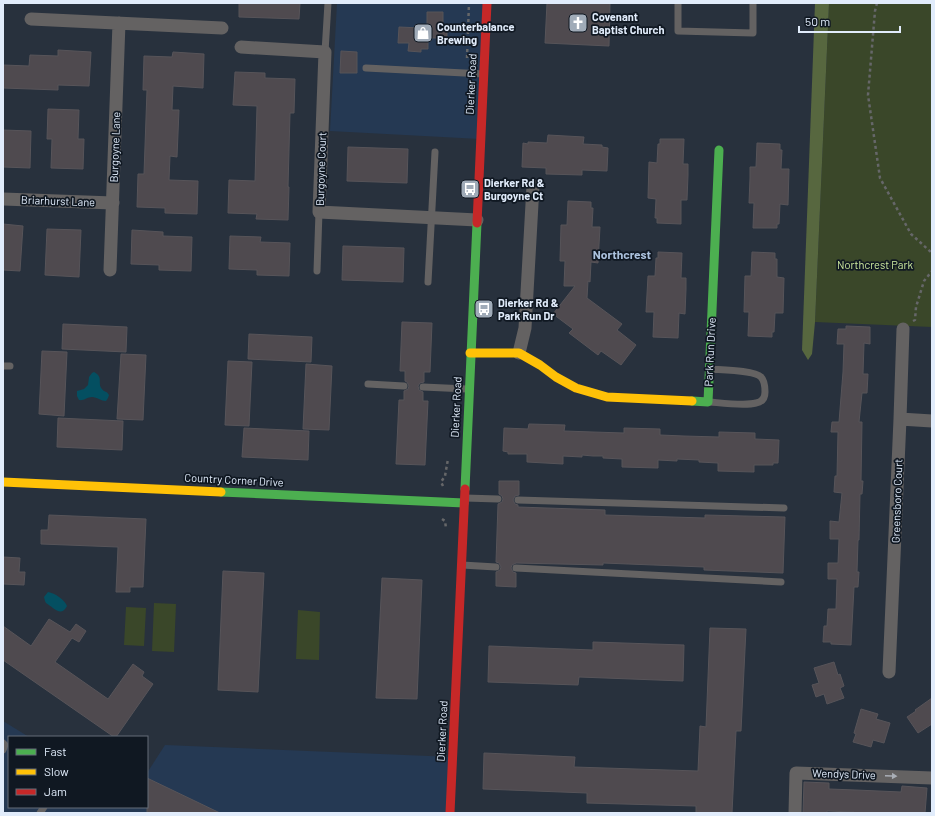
<svg xmlns="http://www.w3.org/2000/svg" width="935" height="816" font-family="Barlow,sans-serif">
	<style>
		.built { fill: #253953 }
		.green { fill: #3a4729 }
		.forest { fill: #57673f }
		.water { fill: #044f61 }
		.building { fill: #4f4a4f; stroke: #575459 }
		.lines { fill: none; stroke-linecap: round; stroke-linejoin: round }
		.path { stroke: #666769; stroke-width: 2.5; stroke-dasharray: 3 3; stroke-linecap: butt }
		.lane { stroke: #646262; stroke-width: 7 }
		.street { stroke: #646262; stroke-width: 13 }
		.fast { stroke: #4caf50; stroke-width: 9 }
		.slow { stroke: #ffc107; stroke-width: 9 }
		.jam { stroke: #c62828; stroke-width: 9 }
		.oneway { fill: #a9aeb6 }
		.labels { text-anchor: middle; stroke-width: 3.5; stroke-linejoin: round; paint-order: stroke }
		.poi-label { font-size: 11px; font-weight: bold; fill: #e1ecfb; stroke: #101822; text-anchor: start }
		.street-label { font-size: 11px; fill: #e1ecfb; stroke: #101822 }
		.park-label { font-size: 11px; fill: #cfec9f; stroke: #101822 }
		.neighbourhood-label { font-size: 12px; font-weight: bold; fill: #acc2de; stroke: #101822 }
	</style>
	<rect width="100%" height="100%" fill="#28313d"/>
	<path class="built" d="M337,3H485L480,139L330,131Z
		M3,721L29,737H9V807H147V773L165,745L453,757L450,813H3Z"/>
	<path class="green" d="M829,3H932V327L815,322Z
		M154,603L176,604L174,652L152,651Z
		M126,607L146,608L144,646L124,645Z
		M298,610L320,612L319,660L296,659Z"/>
	<path class="forest" d="M815,3H829L815,322L812,354L808,360L802,350Z"/>
	<path class="water" d="M94,372C104,377 97,383 102,389C105,393 106,390 109,395L108,398L106,401C101,401 97,397 92,397C87,397 84,401 79,400L77,396V391L84,389L88,385L89,377L92,373Z
		M48,592C55,593 65,600 67,606C61,618 53,607 46,603L45,601L44,597Z"/>
	<path class="building" d="M239,3H300L299,19L239,17Z
		M547,3H610L609,46L545,43Z
		M427,12H443V27H447V38H428V49H421V52L408,51L409,43H398L399,27L421,28L422,25H427Z
		M58,50L91,52L89,86L58,85V90L3,88V65L29,66L30,55L58,56Z
		M341,51L357,52V73H340Z
		M173,52L204,54L203,88L173,86L172,110H179L177,157L170,156L169,180L198,181L197,214L165,213V208L137,207L138,174H144L147,90H143L144,56L172,57Z
		M235,72L265,73V78L295,79L294,113H290L288,187H289L288,220L256,219L257,214L228,213L229,180L255,181L257,106L233,105Z
		M48,109L79,110L78,139H84L83,169L51,168L52,139H47Z
		M3,130L31,131L30,168L3,167Z
		M548,135L584,137L583,144L602,145V147L608,148L607,171L582,170V175L546,174V168L522,167L523,143L528,144V142L547,143Z
		M660,139H684L683,164H688V175L687,200H681V224L657,223V218H655L656,199L648,198L649,162L657,163L658,144H660Z
		M757,143L780,144V150H782L781,169H789L788,205L780,204L779,224H777V228H753L754,203H749L750,178V167H756Z
		M348,147L408,149L407,183L347,181Z
		M568,201L591,202V208H593L592,227H600L598,263L591,262L590,282L588,281L587,298L622,324L617,330L636,345L621,365L601,351L598,355L569,333L573,329L553,314L575,286H564L565,261H560L561,225H567Z
		M3,224L23,226L20,271L3,270Z
		M47,229L81,230L79,277L45,275Z
		M132,230L163,232V236L192,237L191,271L159,270V265L131,264Z
		M230,236L261,237L260,242L290,243L289,276L257,275V270L229,269Z
		M343,246L404,248L403,282L342,280Z
		M658,252L682,253L681,278H686V289L685,314L679,313L678,338L653,337L654,312H646L648,276H655L656,258H658Z
		M752,252L775,253V259H777V277L784,278L783,313H775L774,332H772V337L748,336L749,312H744L745,276H751Z
		M402,322L432,323L430,372H424V382L420,383L418,386L419,390L423,392V401H428L425,465L396,464L399,400H404V391L408,389L409,386L407,382L405,381V371H400Z
		M63,324L127,327L126,352L62,349Z
		M846,326L870,327V344L864,343L863,374H868L867,393H862L859,422H862L861,481H863L862,494H860L859,540H858L857,572H859L858,587H854L851,645L831,644V642H823L824,626H827L828,609H836L837,579H828V563H838L839,539H830V521L839,522L842,493L834,492L835,476H837L838,432H831L832,422H839L843,372L844,344H837L838,329H846Z
		M249,334L312,337L311,362L248,359Z
		M42,351L67,352L64,416L39,414Z
		M121,354L146,355L143,420L117,419Z
		M228,361L252,362L249,426L225,425Z
		M306,364L332,366L329,430L303,429Z
		M58,418L123,421L122,450L57,447Z
		M529,424L565,425L564,431L593,432L624,433V428L660,429V435L684,436L719,437V432L755,433V439L779,440L778,463H773V465H754V472L718,471V463L699,462V460L677,459V461L658,460V468L622,467V459L603,458V456H593L582,455V457L563,456V464L527,462V454H508V452L503,451L504,428L528,429Z
		M244,428L309,431L308,460L242,457Z
		M499,481H519V495L515,496L513,500L515,504L518,505V507L605,510V515L705,518V515L785,517L783,573L704,570V567L603,563V565L516,563L512,565L511,568L513,572L516,573V587L496,586V572L500,570L501,567L499,563L496,562L498,504L502,502L503,499L502,496L499,494Z
		M49,515L146,519L143,587H130V592H116L118,547L41,544V530H48Z
		M3,557L20,558L19,572H25L24,585L3,584Z
		M223,571L264,573L258,692L218,690Z
		M382,578L422,580L417,699L376,698Z
		M49,619L70,632L76,624L86,631L79,642L72,638L55,662L108,699L133,664L144,672L142,676L153,684L116,737H114L3,660V626L31,646Z
		M710,628L746,629L741,731H736L732,813H696V806L587,803V793L483,789L484,753L575,757L574,767L698,771L700,726L706,727Z
		M593,642L684,645L683,681L579,677L578,685L488,682L489,646L593,650Z
		M834,662L838,675L840,674L844,686L840,688L844,698L827,704L824,694L816,697L812,685L819,683L814,668Z
		M932,698V724L918,733L907,717L916,711L915,710Z
		M861,709L878,714L876,719L890,723L884,743L873,740L871,747L853,742L856,734L854,733Z
		M147,778L220,813H147Z
		M804,782L829,783V789L856,790L901,792L902,786L927,788L925,813H854V812L827,811V813H803Z"/>
	<g class="lines">
		<path class="path" d="M877,3L875,11L868,95L880,178L911,234L932,253
			M467,58L469,3
			M913,321L915,320L916,307L924,281L932,271
			M443,486L441,482L445,476L448,459
			M442,519L445,521L446,528"/>
		<path class="lane" d="M678,3V31L753,33V3
			M325,52L328,3
			M366,68L484,74
			M317,271L319,212
			M428,282L435,152
			M3,366H10
			M709,369C720,370 754,370 761,377C765,381 765,387 765,392C765,398 762,402 756,403C745,406 722,403 710,402
			M368,384L404,386
			M423,387L467,389
			M465,498L498,499
			M518,500L784,508
			M462,565L496,567
			M516,568L781,582
			M3,743L5,745L3,750
			M40,813L44,807"/>
		<path class="street" d="M31,19L222,28
			M241,47L325,52L319,212L477,220
			M3,199L113,203
			M110,270L119,23
			M519,353L525,328L533,186
			M900,419L932,421
			M889,672L900,419L903,329
			M795,813L796,773L932,778"/>
		<path class="fast" d="M692,401L708,402L719,150
			M465,489L477,223
			M221,492L464,503"/>
		<path class="slow" d="M470,353H519L540,365L556,377L576,388L607,397L692,401
			M3,482L221,492"/>
		<path class="jam" d="M477,223L487,3
			M450,813L465,489"/>
	</g>
	<defs><path id="oneway-solid" d="M-6-.8H1V-3.2L6.5 0L1 3.2V.8H-6Z"/></defs>
	<use class="oneway" href="#oneway-solid" transform="translate(891 776) rotate(2)"/>
	<defs>
		<g id="church-square" transform="scale(1)"><rect x="-9" y="-9" width="18" height="18" rx="4" fill="#a0abb8" stroke="#101822"/><path d="M-1.2-6h2.4v3.5h3.3v2.4h-3.3V6h-2.4V-.1h-3.3v-2.4h3.3Z" fill="#fff"/></g>
		<g id="shop-square" transform="scale(1)"><rect x="-9" y="-9" width="18" height="18" rx="4" fill="#a0abb8" stroke="#101822"/><path d="M-5-2.5h2.3a2.7 3.5 0 0 1 5.4 0H5L5.5 6h-11ZM-1.5-2.5h3a1.5 2.3 0 0 0-3 0Z" fill="#fff"/></g>
		<g id="bus-square" transform="scale(1)"><rect x="-9" y="-9" width="18" height="18" rx="4" fill="#a0abb8" stroke="#101822"/><path d="M-5-6H5V4H4V6H2V4H-2V6H-4V4H-5ZM-3.5-4V0h7V-4ZM-3.5 1.2v1.5H-2V1.2ZM2 1.2v1.5H3.5V1.2Z" fill="#fff"/></g>
	</defs>
	<g fill-rule="evenodd">
		<use href="#church-square" x="578" y="23"/>
		<use href="#shop-square" x="423" y="33"/>
		<use href="#bus-square" x="470" y="189"/>
		<use href="#bus-square" x="484" y="309"/>
	</g>
	<g class="labels">
		<g class="poi-label">
			<text x="592" y="21">Covenant<tspan x="592" dy="13">Baptist Church</tspan></text>
			<text x="437" y="31">Counterbalance<tspan x="437" dy="13">Brewing</tspan></text>
			<text x="484" y="187">Dierker Rd &amp;<tspan x="484" dy="13">Burgoyne Ct</tspan></text>
			<text x="498" y="307">Dierker Rd &amp;<tspan x="498" dy="13">Park Run Dr</tspan></text>
		</g>
		<g class="street-label">
			<text transform="translate(471 84) rotate(-87)" y="4">Dierker Road</text>
			<text transform="translate(115 147) rotate(-88)" y="4">Burgoyne Lane</text>
			<text transform="translate(321 169) rotate(-88)" y="4">Burgoyne Court</text>
			<text transform="translate(58 201) rotate(2)" y="4">Briarhurst Lane</text>
			<text transform="translate(710 352) rotate(-87)" y="4">Park Run Drive</text>
			<text transform="translate(456 407) rotate(-87)" y="4">Dierker Road</text>
			<text transform="translate(234 480) rotate(3)" y="4">Country Corner Drive</text>
			<text transform="translate(897 501) rotate(-88)" y="4">Greensboro Court</text>
			<text transform="translate(442 731) rotate(-87)" y="4">Dierker Road</text>
			<text transform="translate(844 774) rotate(2)" y="4">Wendys Drive</text>
		</g>
		<g class="park-label">
			<text x="875" y="269">Northcrest Park</text>
		</g>
		<g class="neighbourhood-label">
			<text x="622" y="259">Northcrest</text>
		</g>
	</g>
	<rect width="935" height="816" fill="none" stroke="#e1ecfb" stroke-width="8"/>
	<rect x="8" y="736" width="140" height="72" fill="#101822" stroke="#646d79"/>
	<rect x="16" y="749" width="20" height="6" fill="#4caf50" stroke="#646d79"/>
	<text x="44" y="756" font-size="12" fill="#e1ecfb">Fast</text>
	<rect x="16" y="769" width="20" height="6" fill="#ffc107" stroke="#646d79"/>
	<text x="44" y="776" font-size="12" fill="#e1ecfb">Slow</text>
	<rect x="16" y="789" width="20" height="6" fill="#c62828" stroke="#646d79"/>
	<text x="44" y="796" font-size="12" fill="#e1ecfb">Jam</text>
	<path d="M799 26v6h101v-6" fill="none" stroke="#e1ecfb" stroke-width="2"/>
	<text x="805" y="26" font-size="12" fill="#e1ecfb" stroke="#101822" stroke-width="3" paint-order="stroke">50 m</text>
</svg>
